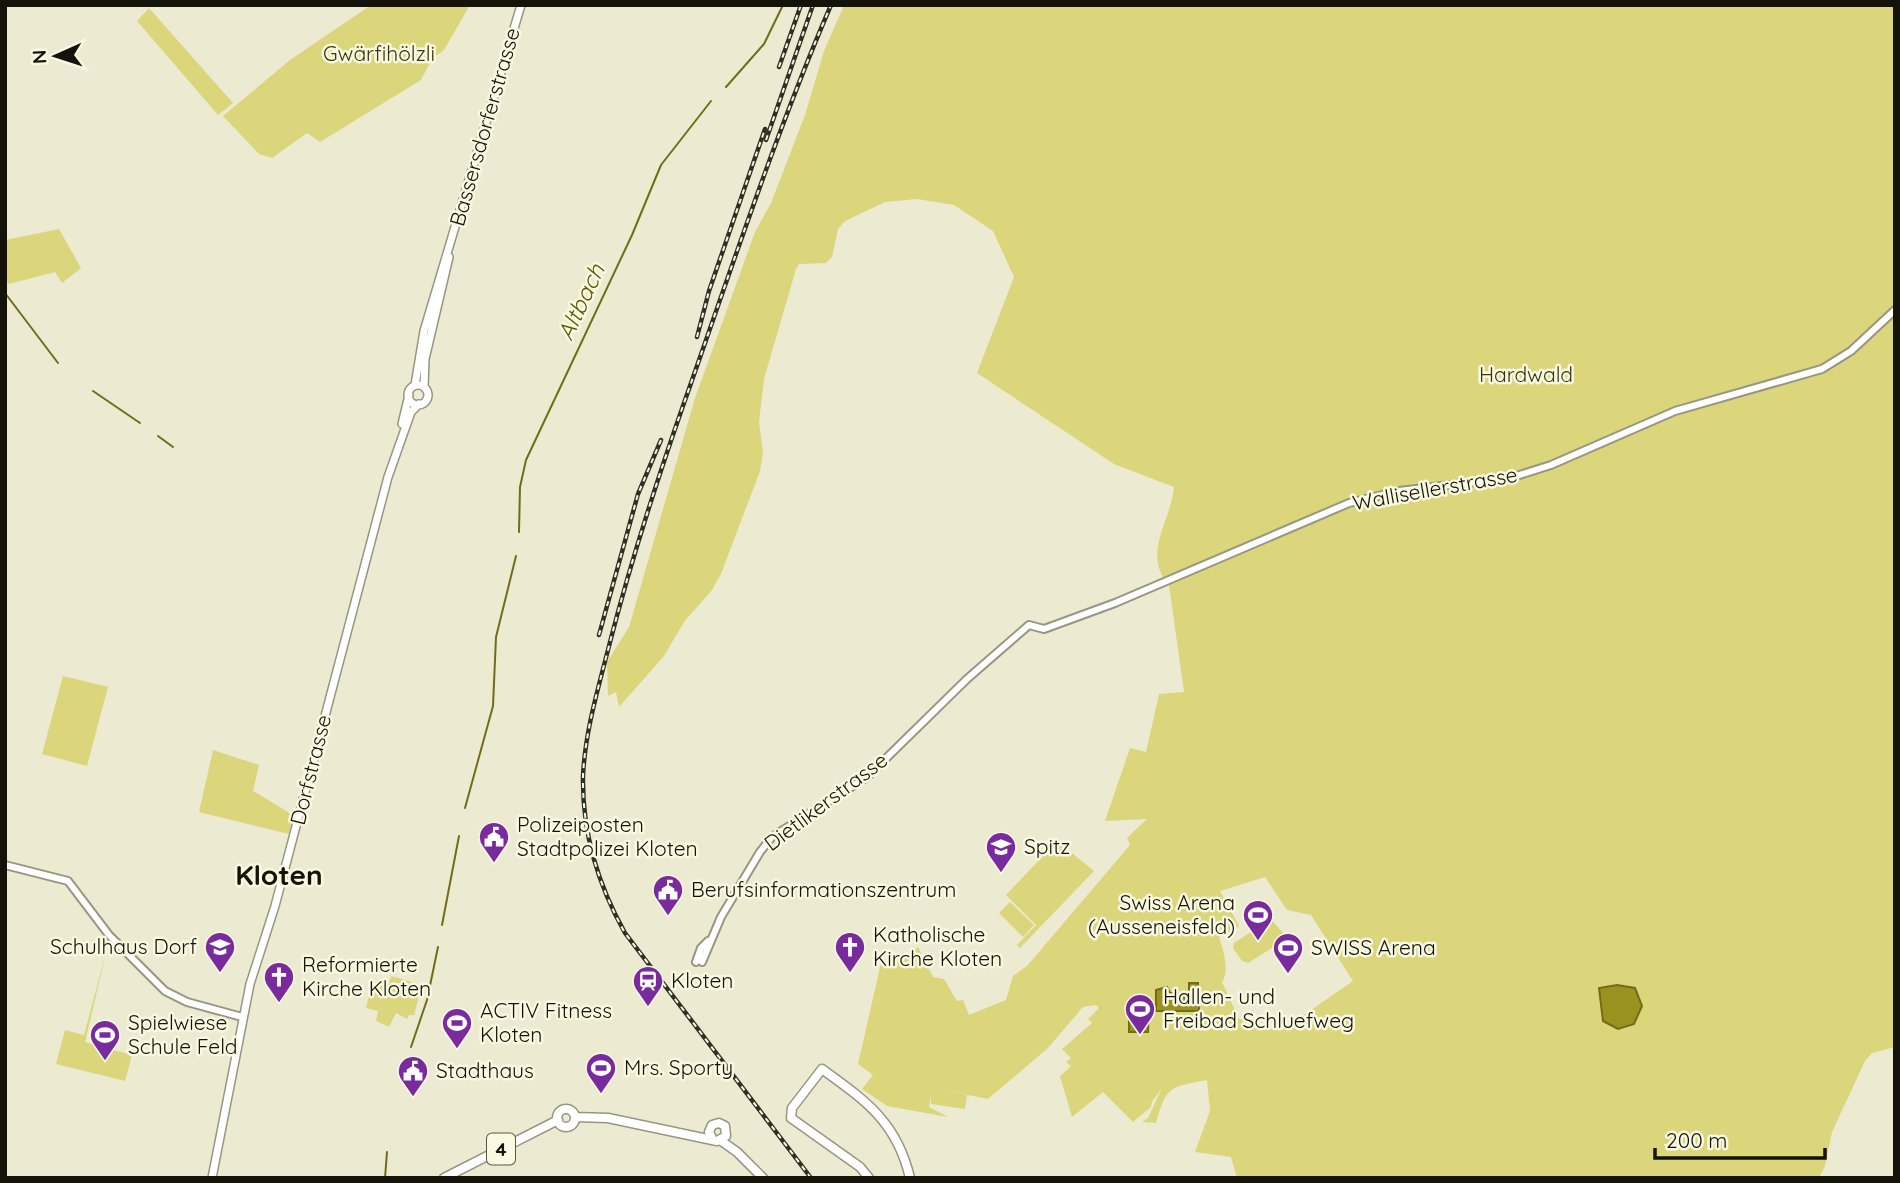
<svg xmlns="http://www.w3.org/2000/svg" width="1900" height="1183" font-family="Quicksand,sans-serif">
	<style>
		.green { fill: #dbd57c; fill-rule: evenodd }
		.water { fill: #9a921e; stroke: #726c18; stroke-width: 2 }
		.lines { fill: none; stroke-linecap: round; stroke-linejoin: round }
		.stream { stroke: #726c18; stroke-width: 2 }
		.tertiary-casing { stroke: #979680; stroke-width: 10 }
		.secondary-casing { stroke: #979680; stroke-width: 10 }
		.primary-casing { stroke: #979680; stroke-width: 11 }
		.tertiary { stroke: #fff; stroke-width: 6 }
		.secondary { stroke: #fff; stroke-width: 7 }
		.primary { stroke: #fff; stroke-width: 8 }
		.rail-casing { stroke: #302f24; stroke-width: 4.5 }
		.rail { stroke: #f9f8e0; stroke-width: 2; stroke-dasharray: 5; stroke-linecap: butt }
		.labels { text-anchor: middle; stroke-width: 5; stroke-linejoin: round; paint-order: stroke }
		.shield { fill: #f9f8e0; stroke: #58584a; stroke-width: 2 }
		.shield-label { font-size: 19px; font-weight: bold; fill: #13130a }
		.park-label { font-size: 21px; fill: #3a3709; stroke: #f9f8e0 }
		.street-label { font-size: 21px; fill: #13130a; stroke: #f9f8e0 }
		.poi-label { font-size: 21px; fill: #13130a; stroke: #f9f8e0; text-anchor: start }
		.water-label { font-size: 23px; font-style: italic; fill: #5d5701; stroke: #f9f8e0 }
		.district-label { font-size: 28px; font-weight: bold; fill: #13130a; stroke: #f9f8e0 }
	</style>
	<rect width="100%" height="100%" fill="#ecebd2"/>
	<path class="green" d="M371,5H470L444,50L432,59L421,80L320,142L307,133L272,158L259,154L223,116L290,60Z
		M844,5H1895V1047L1872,1053L1865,1061L1832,1132L1825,1166L1819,1178H1237L1231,1157L1195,1152L1210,1111L1207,1080C1170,1087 1166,1086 1156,1123L1142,1122L1148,1118L1161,1090L1152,1101L1151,1107L1133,1122L1103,1092L1072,1117L1060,1076L1071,1066L1066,1062L1071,1058L1062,1049L1092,1023L1088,1019L1099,1008L1096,1005L1083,1007L1048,1048L988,1099L933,1088L967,1095L965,1109L931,1104V1095L929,1107L948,1117L887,1106L862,1089L873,1075L858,1064L881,963L902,958L918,947L933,977L944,979L957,1001L963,1000L969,1015L1006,1000L1013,976L1027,966L1130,845L1127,838L1147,819L1105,821L1130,748L1146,752L1159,694L1184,692L1169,585C1141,554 1171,522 1174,487L1114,464L977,373L1014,277L993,231L954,205L917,199L885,202L845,221L838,229L832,257L826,263L799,264L796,269L764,379L759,422L763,453L760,471L721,574L712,590L684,622L664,656L619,707L616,692L608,696L607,662L629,627L695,398L755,232L771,203L805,115L824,51ZM1265,877L1287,910L1311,915L1353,981L1282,1030L1261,1028L1253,1018L1239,1019L1222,982C1230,972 1223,948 1219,938L1239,926L1220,891Z
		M149,8L233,103L218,115L137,21Z
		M59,229L81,268L62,283L55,272L9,284L5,280V240Z
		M63,676L108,687L87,766L42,754Z
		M213,750L259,765L253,791L293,815L289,834L199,812Z
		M1057,841L1094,871L1020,948L1017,945L1036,925L1006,895Z
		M1010,902L1034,925L1023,937L999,913Z
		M1271,919L1284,934L1283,941L1248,963L1242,961L1233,948L1234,943Z
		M107,949L85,1042L132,1055L125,1081L56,1064L65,1030L84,1035Z
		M391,976L422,985L414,1015H409L407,1019L396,1013L389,1027L376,1021L378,1011L366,1008L372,983L388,986Z"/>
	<path class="water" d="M1189,983H1198L1199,1011H1156V990L1167,987L1170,993H1184V997H1189Z
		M1617,985L1635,988L1642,1006L1634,1024L1618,1029L1603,1021L1599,988Z
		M1127,1003H1149L1148,1032H1129V1020H1135L1136,1016L1127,1015Z"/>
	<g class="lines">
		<path class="stream" d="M726,87L764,44L783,5
			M5,293L58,363
			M93,391L140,423
			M158,436L173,447
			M519,532L520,487L526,460L632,235L661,165L711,101
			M465,808L493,706L496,637L516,556
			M442,925L459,836
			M411,1047L427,1000L438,947
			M385,1178L387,1152"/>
		<g class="tertiary-casing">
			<path id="tertiary" d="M5,865L68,881L109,935L165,991L187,1002L242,1017
				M696,962L701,948L708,941
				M702,962L721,917L760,852L772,837L867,777L967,679L1029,625L1044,629L1115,603L1349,503L1399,491L1510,478L1551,465L1675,411L1822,369L1851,351L1895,310"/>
		</g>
		<g class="secondary-casing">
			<path id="secondary" d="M415,385L424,331L521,5
				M408 395a10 10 0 1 1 20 0a10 10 0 1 1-20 0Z
				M424,387L425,359L449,257
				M402,424L409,395
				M212,1178L250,984L275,906L388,477L411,412L419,404"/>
		</g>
		<g class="primary-casing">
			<path id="primary" d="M557 1118a9 9 0 1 1 18 0a9 9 0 1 1-18 0Z
				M575,1117L608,1118L717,1141L726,1136L725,1126L719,1123L712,1125L709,1132L712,1138
				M720,1140L737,1152L763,1178
				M444,1178L558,1120
				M869,1178L860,1167L791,1118L792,1108L822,1069C866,1101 897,1122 910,1178"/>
		</g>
		<use href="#tertiary" class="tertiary"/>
		<use href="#secondary" class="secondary"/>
		<use href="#primary" class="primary"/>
		<g class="rail-casing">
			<path id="rail" d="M779,67L801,5
				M766,140L813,5
				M697,337L709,291L765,129
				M599,635L638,494L661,440
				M811,1178L625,933C598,885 582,832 583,776C585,732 598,689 609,646C630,564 656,483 684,403C731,270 775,135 831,5"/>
		</g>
		<use href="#rail" class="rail"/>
	</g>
	<defs>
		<g id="civic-pin" transform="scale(1.575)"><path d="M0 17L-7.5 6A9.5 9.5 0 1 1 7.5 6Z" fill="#792b9d" stroke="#f9f8e0"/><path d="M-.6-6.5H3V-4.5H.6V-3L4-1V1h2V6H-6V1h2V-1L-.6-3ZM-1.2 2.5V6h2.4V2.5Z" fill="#fff"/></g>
		<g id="school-pin" transform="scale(1.575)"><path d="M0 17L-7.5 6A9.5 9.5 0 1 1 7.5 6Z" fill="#792b9d" stroke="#f9f8e0"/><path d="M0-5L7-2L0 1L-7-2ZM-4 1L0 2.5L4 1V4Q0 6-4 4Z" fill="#fff"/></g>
		<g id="stadium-pin" transform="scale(1.575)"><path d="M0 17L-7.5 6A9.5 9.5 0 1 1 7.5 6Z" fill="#792b9d" stroke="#f9f8e0"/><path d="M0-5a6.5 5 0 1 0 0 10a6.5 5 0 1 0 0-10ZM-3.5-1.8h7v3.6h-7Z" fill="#fff"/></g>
		<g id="church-pin" transform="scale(1.575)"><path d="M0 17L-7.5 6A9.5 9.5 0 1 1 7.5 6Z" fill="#792b9d" stroke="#f9f8e0"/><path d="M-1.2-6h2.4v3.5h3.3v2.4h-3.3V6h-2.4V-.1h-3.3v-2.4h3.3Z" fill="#fff"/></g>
		<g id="station-pin" transform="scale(1.575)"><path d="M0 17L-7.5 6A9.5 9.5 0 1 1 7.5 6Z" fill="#792b9d" stroke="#f9f8e0"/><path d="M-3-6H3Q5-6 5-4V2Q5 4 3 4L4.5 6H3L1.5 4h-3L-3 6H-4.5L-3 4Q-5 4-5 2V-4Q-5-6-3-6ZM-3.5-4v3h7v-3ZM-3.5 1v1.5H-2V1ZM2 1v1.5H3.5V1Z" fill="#fff"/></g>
	</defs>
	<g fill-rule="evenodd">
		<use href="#civic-pin" x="494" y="837"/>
		<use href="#school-pin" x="1001" y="847"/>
		<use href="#civic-pin" x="668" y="890"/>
		<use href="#stadium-pin" x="1258" y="915"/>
		<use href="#school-pin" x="220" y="947"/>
		<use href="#church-pin" x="850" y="947"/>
		<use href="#stadium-pin" x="1288" y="948"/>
		<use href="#church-pin" x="279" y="977"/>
		<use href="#station-pin" x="648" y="981"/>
		<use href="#stadium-pin" x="1140" y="1009"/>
		<use href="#stadium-pin" x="457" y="1023"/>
		<use href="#stadium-pin" x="105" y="1035"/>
		<use href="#stadium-pin" x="601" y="1068"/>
		<use href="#civic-pin" x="413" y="1071"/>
	</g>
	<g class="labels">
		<rect class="shield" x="487" y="1133.5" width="28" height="31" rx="5"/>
		<g class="shield-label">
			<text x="501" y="1156">4</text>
		</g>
		<g class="park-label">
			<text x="379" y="61">Gwärfihölzli</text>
			<text x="1526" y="382">Hardwald</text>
		</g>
		<g class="street-label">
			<text transform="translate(485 127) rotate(-74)" y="7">Bassersdorferstrasse</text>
			<text transform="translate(1435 489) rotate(-10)" y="7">Wallisellerstrasse</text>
			<text transform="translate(311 770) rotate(-76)" y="7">Dorfstrasse</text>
			<text transform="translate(826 802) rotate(-37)" y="7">Dietlikerstrasse</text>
		</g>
		<g class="poi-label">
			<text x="517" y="832">Polizeiposten<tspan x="517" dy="24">Stadtpolizei Kloten</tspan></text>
			<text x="1024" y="854">Spitz</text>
			<text x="691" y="897">Berufsinformationszentrum</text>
			<text x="1235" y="910" text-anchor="end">Swiss Arena<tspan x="1235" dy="24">(Ausseneisfeld)</tspan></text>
			<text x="873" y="942">Katholische<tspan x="873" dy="24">Kirche Kloten</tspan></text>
			<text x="197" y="954" text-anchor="end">Schulhaus Dorf</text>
			<text x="1311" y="955">SWISS Arena</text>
			<text x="302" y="972">Reformierte<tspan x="302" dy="24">Kirche Kloten</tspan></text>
			<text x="671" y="988">Kloten</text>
			<text x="1163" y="1004">Hallen- und<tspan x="1163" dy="24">Freibad Schluefweg</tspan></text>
			<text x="480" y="1018">ACTIV Fitness<tspan x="480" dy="24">Kloten</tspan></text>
			<text x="128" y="1030">Spielwiese<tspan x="128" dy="24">Schule Feld</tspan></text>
			<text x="624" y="1075">Mrs. Sporty</text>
			<text x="436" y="1078">Stadthaus</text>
		</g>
		<g class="water-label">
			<text transform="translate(581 302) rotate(-65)" y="8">Altbach</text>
		</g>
		<g class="district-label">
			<text x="279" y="885">Kloten</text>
		</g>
	</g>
	<rect width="1900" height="1183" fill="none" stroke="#13130a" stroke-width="14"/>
	<g transform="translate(56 56) rotate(267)" stroke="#f9f8e0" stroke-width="5" paint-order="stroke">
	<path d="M0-5L12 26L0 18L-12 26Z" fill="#13130a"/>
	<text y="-10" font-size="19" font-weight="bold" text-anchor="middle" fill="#13130a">N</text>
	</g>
	<path d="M1655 1148v10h170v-10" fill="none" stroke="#13130a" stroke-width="3.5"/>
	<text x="1666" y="1148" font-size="21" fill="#13130a" stroke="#f9f8e0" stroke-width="5" paint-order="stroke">200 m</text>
</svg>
